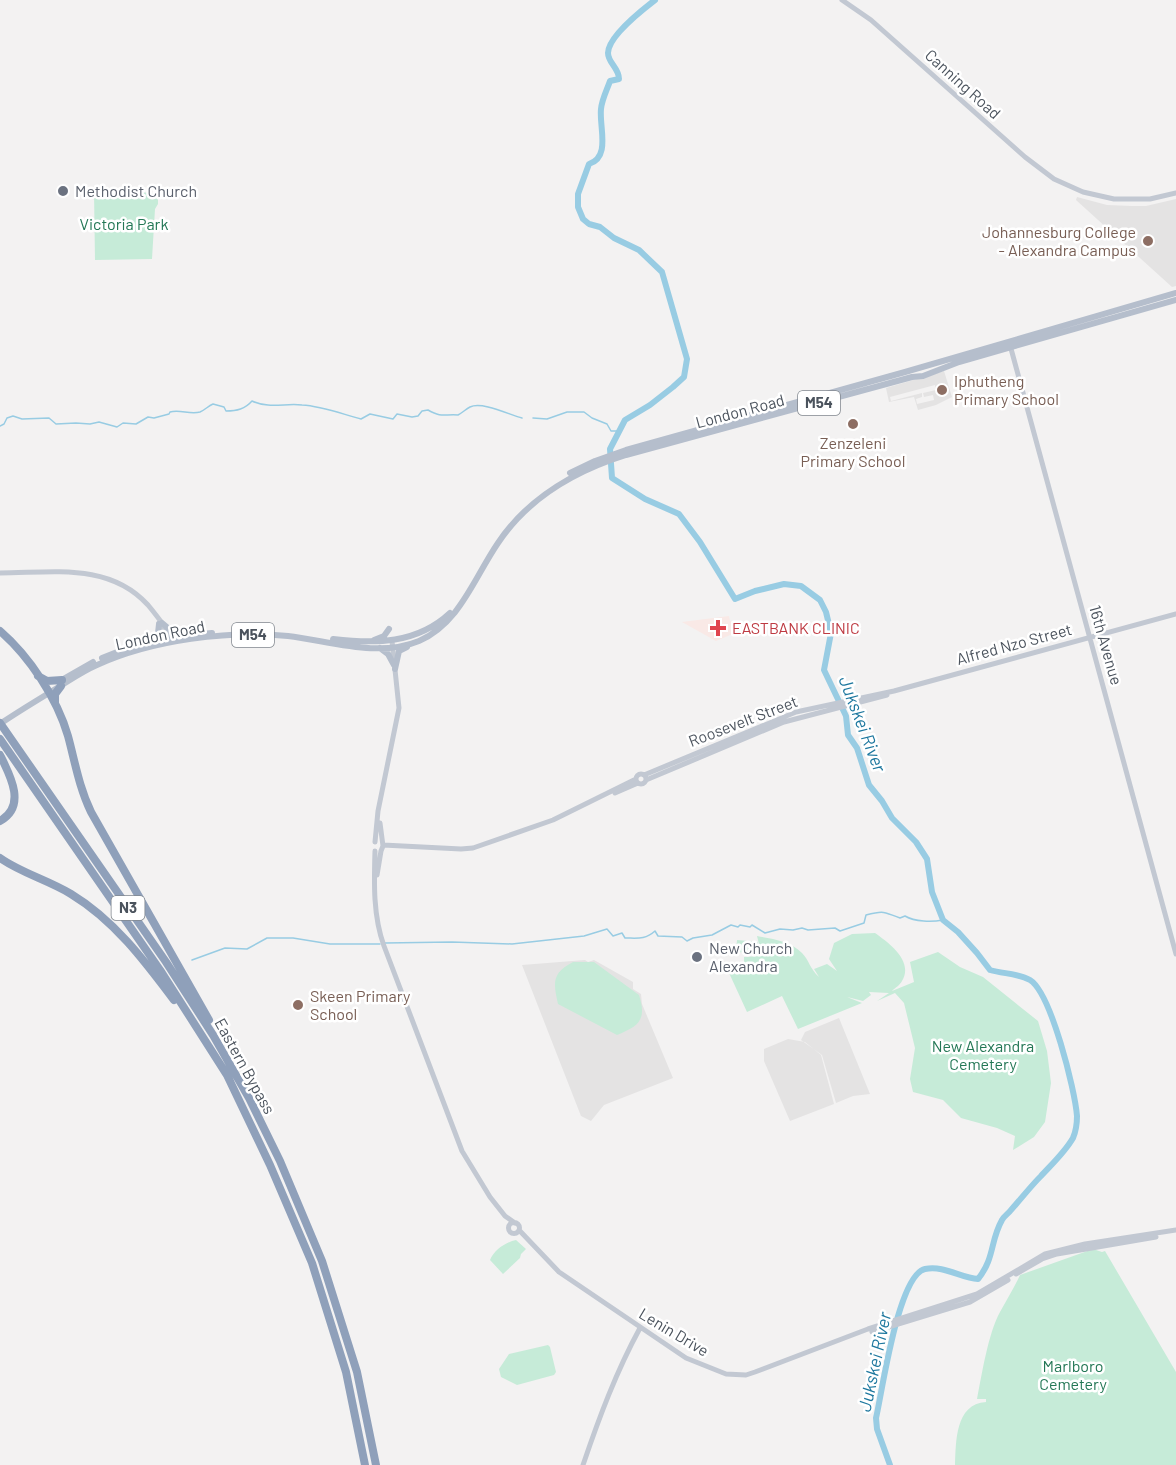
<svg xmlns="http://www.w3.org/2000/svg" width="1176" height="1465" font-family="Barlow,sans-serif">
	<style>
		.education { fill: #e4e3e3; fill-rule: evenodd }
		.medical { fill: #f9e9e6 }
		.green { fill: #c6ebd8 }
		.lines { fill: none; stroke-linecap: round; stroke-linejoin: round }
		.stream { stroke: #98cce3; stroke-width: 1.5 }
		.river { stroke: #98cce3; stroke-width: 6 }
		.secondary { stroke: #c2c8d2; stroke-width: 5 }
		.primary { stroke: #b5becc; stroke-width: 6 }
		.highway { stroke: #8fa0ba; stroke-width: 8 }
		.worship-dot { fill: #6b7280; stroke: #fff; stroke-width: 2 }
		.education-dot { fill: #8d6e63; stroke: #fff; stroke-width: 2 }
		.health-dot { fill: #e0444e; stroke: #fff; stroke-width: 2 }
		.labels { text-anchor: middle; stroke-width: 5; stroke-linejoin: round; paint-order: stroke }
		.shield { fill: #fff; stroke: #81878e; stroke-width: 1.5 }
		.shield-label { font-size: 15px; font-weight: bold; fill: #4b535d }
		.street-label { font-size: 16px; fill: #4b535d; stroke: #fff }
		.worship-label { font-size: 16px; fill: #5b616d; stroke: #fff; text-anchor: start }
		.park-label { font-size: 16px; fill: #237755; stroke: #fff }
		.education-label { font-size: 16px; fill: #785e54; stroke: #fff; text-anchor: start }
		.health-label { font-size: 16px; fill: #be3a42; stroke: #fff; text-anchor: start }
		.water-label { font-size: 18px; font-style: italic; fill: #1d779e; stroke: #fff }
	</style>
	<rect width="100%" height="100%" fill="#f3f2f2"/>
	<path class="education" d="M1077,197L1107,205L1132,206H1146L1176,199V286L1172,287L1076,200Z
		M944,371L952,397L936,405L918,410L914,397L889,402L886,388ZM935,385L936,390L923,393L924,397L933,395L934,400L917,404L916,399L922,397V393L891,401L890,397Z
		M585,960L588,962L594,960L633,982V989L641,994L642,1004L673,1078L604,1105L591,1121L581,1116L522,965Z
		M839,1018L870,1094L853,1096L836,1103L822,1055L801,1040L805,1032Z
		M788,1039L805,1042L821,1055L834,1104L790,1121L764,1061V1049Z"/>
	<path class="medical" d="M729,616L730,621L740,623L742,630L716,641L682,622Z"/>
	<path class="green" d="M94,191L158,193V204L155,209L152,259L95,260Z
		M875,933C889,943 914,961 902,981C900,985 895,988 892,991L914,982L910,962L938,952L960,967L983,977L1038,1021L1047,1051L1051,1083L1045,1122L1034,1137L1013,1150L1015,1136L997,1128L961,1118L943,1100L913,1092L910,1079L915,1048L904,1003L895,993L877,1001L889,993L869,992L871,995L863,1001L847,997L862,1003L798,1029L782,996L747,1012L724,962L744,964V957L762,956L757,936C773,939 791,941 802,953C809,960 810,969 819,977L814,969L827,964L837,971L829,959L834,943L852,934Z
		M737,940L758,942L757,953L736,952Z
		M573,962H594L639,995C647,1020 639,1026 617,1035L558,1004C553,982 552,973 573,962Z
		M516,1240L526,1249L521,1254L520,1258L503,1274L490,1260C494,1250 506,1242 516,1240Z
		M1093,1249L1102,1252L1105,1251L1176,1372V1465H955C956,1442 955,1404 986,1402V1399H977C982,1374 988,1334 1000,1312C1007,1299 1014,1288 1020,1275Z
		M548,1345L550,1347L556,1372L554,1375L517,1385L501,1377L499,1369L509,1354Z"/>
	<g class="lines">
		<path class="stream" d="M533,418L547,419L567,412H584L592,418L607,424L611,431H619
			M0,426L4,424L7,418L13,416L22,419L49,418L56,424L76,423L90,424L99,422L117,427L123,423L136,424L148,417L154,418L169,414L170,412C180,409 190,415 200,412C205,410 208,406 213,404L224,407L226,411C237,411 245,409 252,401C269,409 285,403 302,405C322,406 342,414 361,419L370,414L393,419L397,414L412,417L418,416L422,411L428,410C442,418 444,414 458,415C462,413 466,409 470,407C482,401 510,415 522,418
			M385,943L452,942L512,944L584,936L607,929L613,936L622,933L625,938C637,938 645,940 655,931L658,936L682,937L687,941L693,938L712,935L731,925L738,927L740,925L750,927L752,925L765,933L780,929L793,930L802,928L808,930L835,928L840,931L864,923L866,915C885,910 883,912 900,918L905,916C915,922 932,922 943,920
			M192,960L225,948L247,949L267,938H293L330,944H380"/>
		<path class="river" d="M655,0C642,10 608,37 608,53C608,63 619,68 619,79L610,81C607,90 602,99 601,109C599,127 611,157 589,164L578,194V207L583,219L589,224L600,227L614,238L639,250L662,272L687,359L684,377L673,387L650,405L625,420L610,449L612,478L645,499L679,514L700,542L735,599L755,591L784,584L801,586L820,600L826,612L831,633L824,670L846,716L848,735L857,748L869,785L882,801L892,818L916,842L927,859L932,892L943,920L958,932L977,953L990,970C1003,974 1018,973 1030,980C1051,993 1075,1090 1077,1116C1077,1123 1076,1131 1073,1138C1065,1152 1052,1164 1041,1176C1030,1187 1021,1199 1011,1210C1008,1214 1004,1216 1002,1220C990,1241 995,1258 978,1279C961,1278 944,1265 925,1269C898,1275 882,1393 876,1418L877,1429L890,1465"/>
		<path class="secondary" d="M842,0L871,20L1025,157L1054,179L1083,192L1114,199H1150L1176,193
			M1010,345L1176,954
			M0,573C52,573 109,562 148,605C157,616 166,627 171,640
			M159,623L167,642
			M636 779a5 5 0 1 1 10 0a5 5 0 1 1-10 0Z
			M644,775L796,712L894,691L1176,614
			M646,780L784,722L887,695
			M615,793L638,783
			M375,842L378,811L399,708L392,641
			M383,845L461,849L473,848L553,820L636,779
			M375,851C374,883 373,916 384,946L462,1151L490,1197L505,1216L515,1223
			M377,875L381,851L383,846L380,823
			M508.5 1228a5.5 5.5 0 1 1 11 0a5.5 5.5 0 1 1-11 0Z
			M519,1230L559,1272L686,1358L726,1374L746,1375L755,1372L868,1329L977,1294L1045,1254L1085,1244L1176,1230
			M1016,1274L1042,1259L1057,1254L1156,1237
			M872,1332L970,1302L1008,1280
			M583,1465C599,1418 616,1372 640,1328"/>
		<path class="primary" d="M570,473L595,461L626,450L905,372L1176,293
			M162,623L175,634L181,636
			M333,639C375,644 417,644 450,613
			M374,640L384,636L389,629
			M152,642L158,633L159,624
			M380,648L388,654L394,665
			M102,658C137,643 175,636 212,633
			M395,669L399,651L407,647
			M65,678L93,662
			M0,724C19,711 38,700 57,688C70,680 83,671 97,665C152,640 229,630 288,636C330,641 378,658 419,641C460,623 474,578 498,543C528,498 575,471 626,455L912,377L923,376L959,362L1176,300"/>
		<path class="highway" d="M0,631C29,656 57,698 68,736C75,762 79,787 91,812L209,1020
			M38,676L47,681L62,680
			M55,702V694L61,686
			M0,723L166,962L213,1035L249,1098L280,1161L322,1261L357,1372L376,1465
			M0,739L160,970L227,1075L270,1165L312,1263L346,1372L365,1465
			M0,755C10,775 27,806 0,821
			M0,858C21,873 48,880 71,894C114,920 144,960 174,1000"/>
	</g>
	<g class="worship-dot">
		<circle cx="63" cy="191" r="6"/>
		<circle cx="697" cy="957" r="6"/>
	</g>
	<g class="education-dot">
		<circle cx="1148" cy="241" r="6"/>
		<circle cx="942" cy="390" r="6"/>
		<circle cx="853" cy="424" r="6"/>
		<circle cx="298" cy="1005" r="6"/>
	</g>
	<path class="health-dot" d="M715 619h6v6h6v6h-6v6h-6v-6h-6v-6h6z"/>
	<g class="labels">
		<g class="shield">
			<rect x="798" y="391" width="42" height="24" rx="4.5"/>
			<rect x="232" y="623" width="42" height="24" rx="4.5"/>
			<rect x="111.5" y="896" width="33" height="24" rx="4.5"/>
		</g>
		<g class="shield-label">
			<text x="819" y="408">M54</text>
			<text x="253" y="640">M54</text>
			<text x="128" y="913">N3</text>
		</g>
		<g class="street-label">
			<text transform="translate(963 84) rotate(42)" y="6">Canning Road</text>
			<text transform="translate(740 411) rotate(-15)" y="6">London Road</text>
			<text transform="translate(160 635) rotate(-12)" y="6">London Road</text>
			<text transform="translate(1014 644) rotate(-15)" y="6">Alfred Nzo Street</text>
			<text transform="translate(1106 645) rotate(74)" y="6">16th Avenue</text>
			<text transform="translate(743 721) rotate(-21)" y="6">Roosevelt Street</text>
			<text transform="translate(245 1066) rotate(61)" y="6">Eastern Bypass</text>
			<text transform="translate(674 1332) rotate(31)" y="6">Lenin Drive</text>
		</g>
		<g class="worship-label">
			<text x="75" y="197">Methodist Church</text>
			<text x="709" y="954">New Church<tspan x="709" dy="18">Alexandra</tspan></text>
		</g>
		<g class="park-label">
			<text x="124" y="230">Victoria Park</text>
			<text x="983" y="1052">New Alexandra<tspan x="983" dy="18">Cemetery</tspan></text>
			<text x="1073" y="1372">Marlboro<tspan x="1073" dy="18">Cemetery</tspan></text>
		</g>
		<g class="education-label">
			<text x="1136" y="238" text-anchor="end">Johannesburg College<tspan x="1136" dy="18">- Alexandra Campus</tspan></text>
			<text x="954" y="387">Iphutheng<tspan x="954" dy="18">Primary School</tspan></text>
			<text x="853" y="449" text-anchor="middle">Zenzeleni<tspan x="853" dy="18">Primary School</tspan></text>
			<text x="310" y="1002">Skeen Primary<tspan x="310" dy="18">School</tspan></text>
		</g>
		<g class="health-label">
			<text x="732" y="634">EASTBANK CLINIC</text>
		</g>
		<g class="water-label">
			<text transform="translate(862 724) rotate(69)" y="6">Jukskei River</text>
			<text transform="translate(875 1362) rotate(-78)" y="6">Jukskei River</text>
		</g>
	</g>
</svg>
